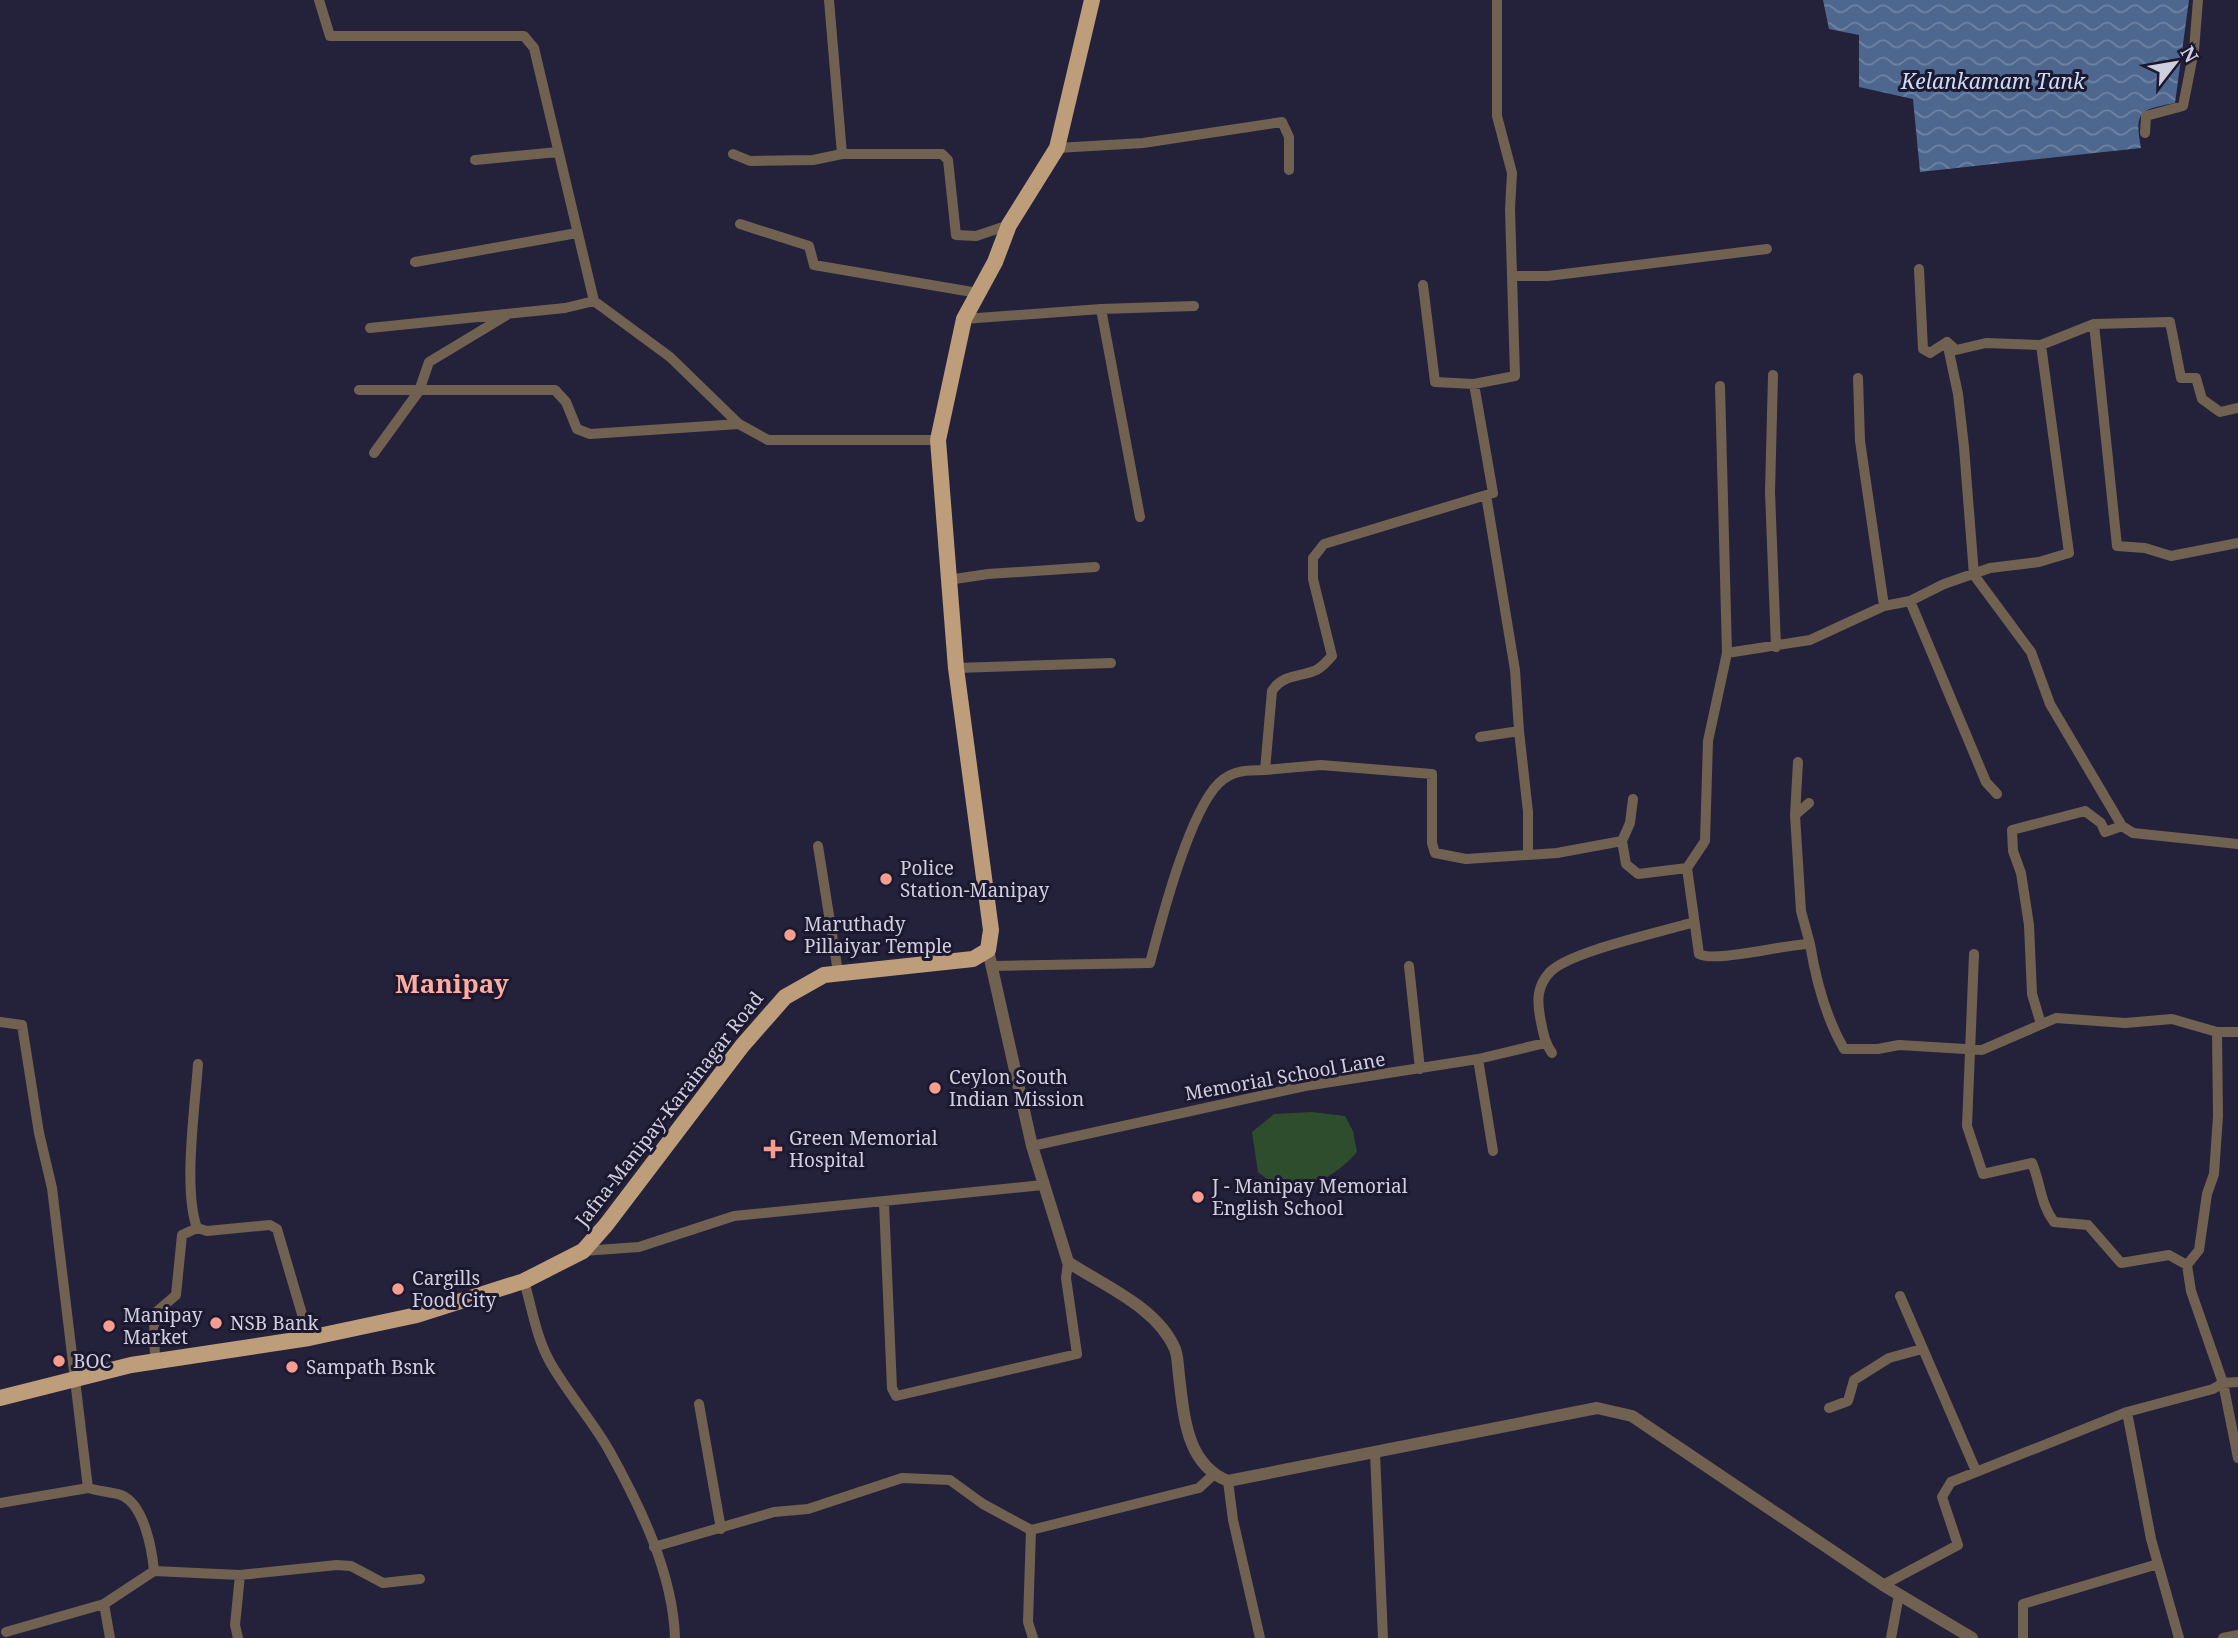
<svg xmlns="http://www.w3.org/2000/svg" width="2238" height="1638" font-family="'Noto Serif',serif">
	<style>
		.pitch { fill: #2e4d2d }
		.water { fill: url(#water-waves) }
		.lines { fill: none; stroke-linecap: round; stroke-linejoin: round }
		.minor { stroke: #716151; stroke-width: 10 }
		.tertiary { stroke: #716151; stroke-width: 12 }
		.primary { stroke: #be9d7b; stroke-width: 16 }
		.poi-dot { fill: #f59d8e; stroke: #1b182f; stroke-width: 2.5 }
		.labels { text-anchor: middle; stroke-width: 6; stroke-linejoin: round; paint-order: stroke }
		.poi-label { font-size: 19px; fill: #d0cfdf; stroke: #1b182f; text-anchor: start }
		.street-label { font-size: 19px; fill: #d0cfdf; stroke: #1b182f }
		.water-label { font-size: 21px; font-style: italic; fill: #ccddf7; stroke: #1b182f }
		.district-label { font-size: 26px; font-weight: bold; fill: #ffac9f; stroke: #1b182f }
	</style>
	<defs>
		<pattern id="water-waves" width="16" height="10" patternUnits="userSpaceOnUse" patternTransform="scale(1.75)"><rect width="16" height="10" fill="#4e678f"/><path d="M0 5q4-4 8 0t8 0" fill="none" stroke="#6f83a3"/></pattern>
	</defs>
	<rect width="100%" height="100%" fill="#24223a"/>
	<path class="pitch" d="M1312,1112L1345,1116L1353,1131L1357,1152C1332,1181 1291,1201 1258,1172L1252,1132L1274,1114Z"/>
	<path class="water" d="M1823,0H2189L2175,103C2140,110 2134,110 2141,148L1920,172L1913,99L1859,87V35L1829,29Z"/>
	<g class="lines">
		<path class="minor" d="M319,0L330,36H524L534,48L594,301L670,357L739,424L768,440H938
			M829,0L842,154
			M2145,133L2146,116L2183,106L2194,50L2198,0
			M1057,148L1143,143L1282,122L1289,137V170
			M733,154L750,161L813,160L842,154H942L948,160L956,235L976,236L1009,225
			M475,160L558,152
			M740,224L809,246L814,265L978,293
			M415,262L577,233
			M1919,269L1923,349L1930,353L1947,342L1956,350L1986,343L2041,345L2094,324L2170,322L2181,378H2196L2202,399L2220,412L2237,408
			M1513,276H1548L1767,249
			M1423,285L1435,382L1474,384L1515,376L1510,209L1512,173L1497,116V0
			M1101,309L1194,306
			M964,319L1101,309L1140,517
			M2094,324L2117,546L2145,548L2171,556L2238,543
			M370,328L565,308L594,301
			M1947,342L1958,394L1964,447L1974,575L2031,652L2050,704L2122,826L2133,833L2238,844
			M1773,375L1770,492L1776,647
			M1858,378L1860,441L1884,606
			M1720,386L1727,653L1708,741L1705,841L1687,868L1699,954C1714,963 1786,944 1810,944C1816,981 1825,1016 1844,1049H1878L1899,1045L1982,1050L2056,1018L2125,1023L2172,1019L2217,1032H2238
			M359,390H555L566,402L577,429L590,434L739,424
			M374,453L419,391L429,362L507,315
			M948,580L988,574L1095,567
			M1910,601L1986,782L1997,794
			M1727,653L1810,640L1884,606L1910,601L1944,584L1990,568L2039,562L2069,553L2041,345
			M956,668L1111,663
			M1519,731L1528,812V855
			M1480,737L1519,731L1515,670L1486,495
			M1265,770L1321,765L1432,774V843L1435,853L1466,859L1557,853L1622,841L1626,864L1638,874L1687,868
			M1809,803L1795,815L1801,911L1810,944
			M1795,815L1798,762
			M1622,841L1630,823L1633,799
			M818,846L838,972
			M1974,954L1967,1126L1983,1174L2032,1163C2041,1184 2040,1203 2054,1222L2088,1225L2121,1263L2169,1255L2187,1265
			M994,966L1150,963C1161,921 1189,812 1219,783C1232,770 1248,770 1265,770L1272,691C1282,675 1298,677 1314,671C1321,669 1327,661 1332,656L1313,579V558L1324,544L1493,493L1474,384
			M1409,966L1420,1069
			M0,1022L22,1025L39,1133L52,1188L88,1488C98,1491 111,1492 121,1495C144,1504 152,1549 154,1571L104,1604L110,1638
			M2041,1024L2032,994L2029,925L2021,873L2013,851L2012,830L2085,811L2101,823L2105,832L2122,826
			M2217,1032L2218,1116L2214,1174L2207,1194L2199,1250L2187,1265L2191,1291L2223,1383L2238,1458
			M1552,1053C1544,1042 1543,1031 1540,1017C1537,1000 1537,986 1550,972C1570,951 1662,932 1694,922
			M1478,1059L1493,1151
			M198,1064C195,1108 183,1189 197,1228L207,1231L270,1225L277,1229L309,1338
			M1032,1146L1305,1086L1478,1059L1545,1043
			M884,1203L892,1388L896,1396L1077,1354L1066,1278L1068,1262
			M583,1251L639,1247L734,1216L1043,1185
			M524,1281C532,1308 536,1337 550,1362C568,1394 593,1421 610,1452C641,1508 673,1574 675,1638
			M1900,1296L1976,1471
			M155,1362L154,1314L176,1295L182,1235L197,1228
			M699,1404L721,1529
			M1829,1408L1848,1401L1854,1380L1889,1358L1922,1349
			M2127,1412L2151,1539L2179,1638
			M1375,1453L1383,1638
			M1228,1481L1233,1520L1260,1638
			M0,1503L88,1488
			M654,1547L774,1512L808,1509L902,1478L950,1480L983,1504L1031,1530
			M154,1571L240,1575L337,1565L351,1566L383,1583L420,1579
			M1883,1585L1958,1545L1942,1497L1951,1482L2127,1412L2213,1389L2223,1383L2238,1382
			M6,1632L104,1604
			M238,1638L235,1625L240,1575
			M1033,1638L1028,1622L1031,1530L1199,1488L1213,1475
			M1891,1638L1899,1595
			M2023,1638V1604L2158,1564
			M2223,1638L2238,1635"/>
		<path class="tertiary" d="M988,950L1032,1146L1068,1262C1104,1286 1157,1307 1175,1349C1178,1357 1178,1368 1179,1376C1184,1416 1186,1464 1228,1481L1597,1408L1632,1416L1883,1585L1972,1638"/>
		<path class="primary" d="M0,1398L131,1365L309,1338L417,1315L524,1281L583,1251L606,1225L742,1046L785,997L824,975L973,959L988,950L991,930L956,668L938,440L964,319L995,262L1009,225L1057,148L1092,0"/>
	</g>
	<g class="poi-dot">
		<circle cx="886" cy="879" r="7"/>
		<circle cx="790" cy="935" r="7"/>
		<circle cx="935" cy="1088" r="7"/>
		<path d="M769.5 1138.5h7v7h7v7h-7v7h-7v-7h-7v-7h7z"/>
		<circle cx="1198" cy="1197" r="7"/>
		<circle cx="398" cy="1289" r="7"/>
		<circle cx="216" cy="1323" r="7"/>
		<circle cx="109" cy="1326" r="7"/>
		<circle cx="59" cy="1361" r="7"/>
		<circle cx="292" cy="1367" r="7"/>
	</g>
	<g class="labels">
		<g class="poi-label">
			<text x="900" y="875">Police<tspan x="900" dy="22">Station-Manipay</tspan></text>
			<text x="804" y="931">Maruthady<tspan x="804" dy="22">Pillaiyar Temple</tspan></text>
			<text x="949" y="1084">Ceylon South<tspan x="949" dy="22">Indian Mission</tspan></text>
			<text x="789" y="1145">Green Memorial<tspan x="789" dy="22">Hospital</tspan></text>
			<text x="1212" y="1193">J - Manipay Memorial<tspan x="1212" dy="22">English School</tspan></text>
			<text x="412" y="1285">Cargills<tspan x="412" dy="22">Food City</tspan></text>
			<text x="123" y="1322">Manipay<tspan x="123" dy="22">Market</tspan></text>
			<text x="230" y="1330">NSB Bank</text>
			<text x="73" y="1368">BOC</text>
			<text x="306" y="1374">Sampath Bsnk</text>
		</g>
		<g class="street-label">
			<text transform="translate(1285 1076) rotate(-10)" y="7">Memorial School Lane</text>
			<text transform="translate(669 1109) rotate(-52)" y="7">Jafna-Manipay-Karainagar Road</text>
		</g>
		<g class="water-label">
			<text x="1993" y="89">Kelankamam Tank</text>
		</g>
		<g class="district-label">
			<text x="452" y="993">Manipay</text>
		</g>
	</g>
	<g transform="translate(2175 63) rotate(59)" stroke="#1b182f" stroke-width="5" paint-order="stroke">
	<path d="M0-5L12 26L0 18L-12 26Z" fill="#d0cfdf"/>
	<text y="-10" font-size="19" font-weight="bold" text-anchor="middle" fill="#d0cfdf">N</text>
	</g>
</svg>
